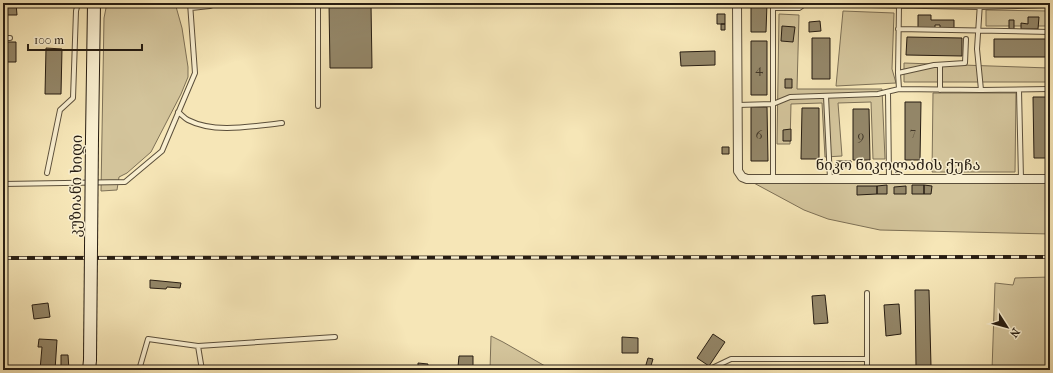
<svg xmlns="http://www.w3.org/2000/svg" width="1053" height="373" font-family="'IM FELL French Canon','Noto Serif Georgian',serif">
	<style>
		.green { fill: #d3c49b; stroke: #7d7056 }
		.building { fill: #938668; stroke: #271d12 }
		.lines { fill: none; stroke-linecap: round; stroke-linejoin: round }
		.service-casing { stroke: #5b4f3b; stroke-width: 6 }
		.minor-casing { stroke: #5b4f3b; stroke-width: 10 }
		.secondary-casing { stroke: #271d12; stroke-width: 14 }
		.service { stroke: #f9efd0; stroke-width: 4 }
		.minor { stroke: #f9efd0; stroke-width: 8 }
		.secondary { stroke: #f9efd0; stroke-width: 12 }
		.rail-casing { stroke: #271d12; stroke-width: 4 }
		.rail { stroke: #f9efd0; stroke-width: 2.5; stroke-dasharray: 8; stroke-linecap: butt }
		.secondary-bridge-casing { stroke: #271d12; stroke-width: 14; stroke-linecap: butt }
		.secondary-bridge { stroke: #f9efd0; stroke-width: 12 }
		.labels { text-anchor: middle; stroke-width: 3; stroke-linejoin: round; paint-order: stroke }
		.number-label { font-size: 13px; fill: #423728 }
		.street-label { font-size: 15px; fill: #271d12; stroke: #f9efd0 }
	</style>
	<rect width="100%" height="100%" fill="#f6e6b7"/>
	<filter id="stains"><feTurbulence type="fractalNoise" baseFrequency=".005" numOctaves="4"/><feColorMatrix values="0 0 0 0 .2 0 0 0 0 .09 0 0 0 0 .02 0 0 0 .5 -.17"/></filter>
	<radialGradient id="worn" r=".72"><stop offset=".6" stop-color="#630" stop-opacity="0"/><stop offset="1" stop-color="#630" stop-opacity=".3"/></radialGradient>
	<path class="green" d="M107,3H175L182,28L188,67V77L181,94L151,152L127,173L119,177L117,190L101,191L104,18Z
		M986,10L1050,11V26H986Z
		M843,11L894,13L892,69L896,83L836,86Z
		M779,14L799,15L797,89H882L885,159H873L871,102L838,103L842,156L825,157L822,103L791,104L790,144H777Z
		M904,63L1049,68L1050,67V82H904Z
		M933,93H1016L1015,172H932Z
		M1050,180V234L880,230L828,219L804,210L752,182L806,183Z
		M1050,277V370H992L995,283L1013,285L1015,278Z
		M491,336L503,342L552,370H490Z"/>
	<path class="building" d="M3,3H16L17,15H3Z
		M751,3H767L766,32H751Z
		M329,4H371L372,68H330Z
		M717,14H725V24H717Z
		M918,15H931V20H954V28H940V25H935V28H918Z
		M1028,17H1039L1038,29H1021V23L1028,24Z
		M1009,20H1014V30L1009,29Z
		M820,21L821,31L809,32V22Z
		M721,24H725V30H721Z
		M782,26L795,27L793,42L781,41Z
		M907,37L962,38V56L906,55Z
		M812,38H830V79H812Z
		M994,39H1050V57H994Z
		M751,41H767V95H751Z
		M3,42H16V62H3Z
		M46,48L62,49L61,94H45Z
		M715,51V65L681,66L680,52Z
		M785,79H792V88H785Z
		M1033,97H1048L1049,158H1034Z
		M905,102H921L920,160H905Z
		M751,107H767L768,161H751Z
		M802,108H819V159H801Z
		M853,109H869L870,160H853Z
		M791,129V141H783V130Z
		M722,147H729V154H722Z
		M836,161H851V168H836Z
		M887,185V194H877V186Z
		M912,185H924V194H912Z
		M924,185L932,186L931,194H924Z
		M857,186H877V194L857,195Z
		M906,186V194H894V187Z
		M150,280L181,283L180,288L167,287L166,289L150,288Z
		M915,290H929L931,366L916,367Z
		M825,295L828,323L814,324L812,296Z
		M48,303L50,317L34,319L32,305Z
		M899,304L901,334L886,336L884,305Z
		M713,334L725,342L709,366L697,358Z
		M622,337L638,338V353H622Z
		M39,339L57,340L55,370H40L42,347H38Z
		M61,355H68L69,370H61Z
		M459,356H473V368L458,367Z
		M648,358L653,359L650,369L645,368Z
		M418,363L428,364L427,370H418Z
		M931,366V370H892V367Z"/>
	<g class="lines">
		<g class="service-casing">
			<path id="service" d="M318,3V106
				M813,3L816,4L980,7L1050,5
				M980,3L977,49L981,90
				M191,8L210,6L218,3
				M898,29L1050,32
				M3,38H10
				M898,73L934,65L965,63L966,39
				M899,89L898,73L899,6
				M940,90V65
				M1019,90L1021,179
				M888,92L889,179
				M826,96L830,179
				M738,105L773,104L790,97L878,94L899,89L981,90L1050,89
				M178,112C181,114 184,118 188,120C215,134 253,126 282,123
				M47,173L60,110L73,98L76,11L78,3
				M773,179V8H799L806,3
				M3,184L125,182L162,151L195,73L190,3
				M867,293V370
				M198,346L335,337
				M139,370L148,339L198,346L202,370
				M708,370L731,359H867"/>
		</g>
		<g class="minor-casing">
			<path id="minor" d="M737,3L738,171L742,177L747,179H1050"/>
		</g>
		<g class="secondary-casing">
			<path id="secondary" d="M92,138L94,3
				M89,370L90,360"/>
		</g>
		<use href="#service" class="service"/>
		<use href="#minor" class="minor"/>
		<use href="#secondary" class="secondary"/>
		<g class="rail-casing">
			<path id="rail" d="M3,258L1050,257"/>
		</g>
		<use href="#rail" class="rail"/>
		<g class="secondary-bridge-casing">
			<path id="secondary-bridge" d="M90,360L92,138"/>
		</g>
		<use href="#secondary-bridge" class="secondary-bridge"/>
	</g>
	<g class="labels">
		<g class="number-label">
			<text x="759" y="73">4</text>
			<text x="913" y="136">7</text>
			<text x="759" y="139">6</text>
			<text x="861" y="140">9</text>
		</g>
		<g class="street-label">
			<text x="898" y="170">ნიკო ნიკოლაძის ქუჩა</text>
			<text transform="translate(76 186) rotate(-89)" y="5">კუზიანი ხიდი</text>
		</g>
	</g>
	<rect width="1053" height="373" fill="none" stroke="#f6e6b7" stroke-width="16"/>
	<rect x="4" y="4" width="1045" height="365" fill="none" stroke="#271d12" stroke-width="2"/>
	<rect x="8" y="8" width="1037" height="357" fill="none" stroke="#271d12"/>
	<g transform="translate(1007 327) rotate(126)" stroke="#f9efd0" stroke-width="3" paint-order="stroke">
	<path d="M0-3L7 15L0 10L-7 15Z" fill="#271d12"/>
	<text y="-6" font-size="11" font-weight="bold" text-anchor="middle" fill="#271d12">N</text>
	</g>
	<path d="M28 44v6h114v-6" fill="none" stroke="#271d12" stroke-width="2"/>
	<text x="34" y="44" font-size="12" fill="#271d12" stroke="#f9efd0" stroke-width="3" paint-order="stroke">100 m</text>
	<rect width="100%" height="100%" filter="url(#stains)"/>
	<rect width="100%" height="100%" fill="url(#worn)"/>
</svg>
